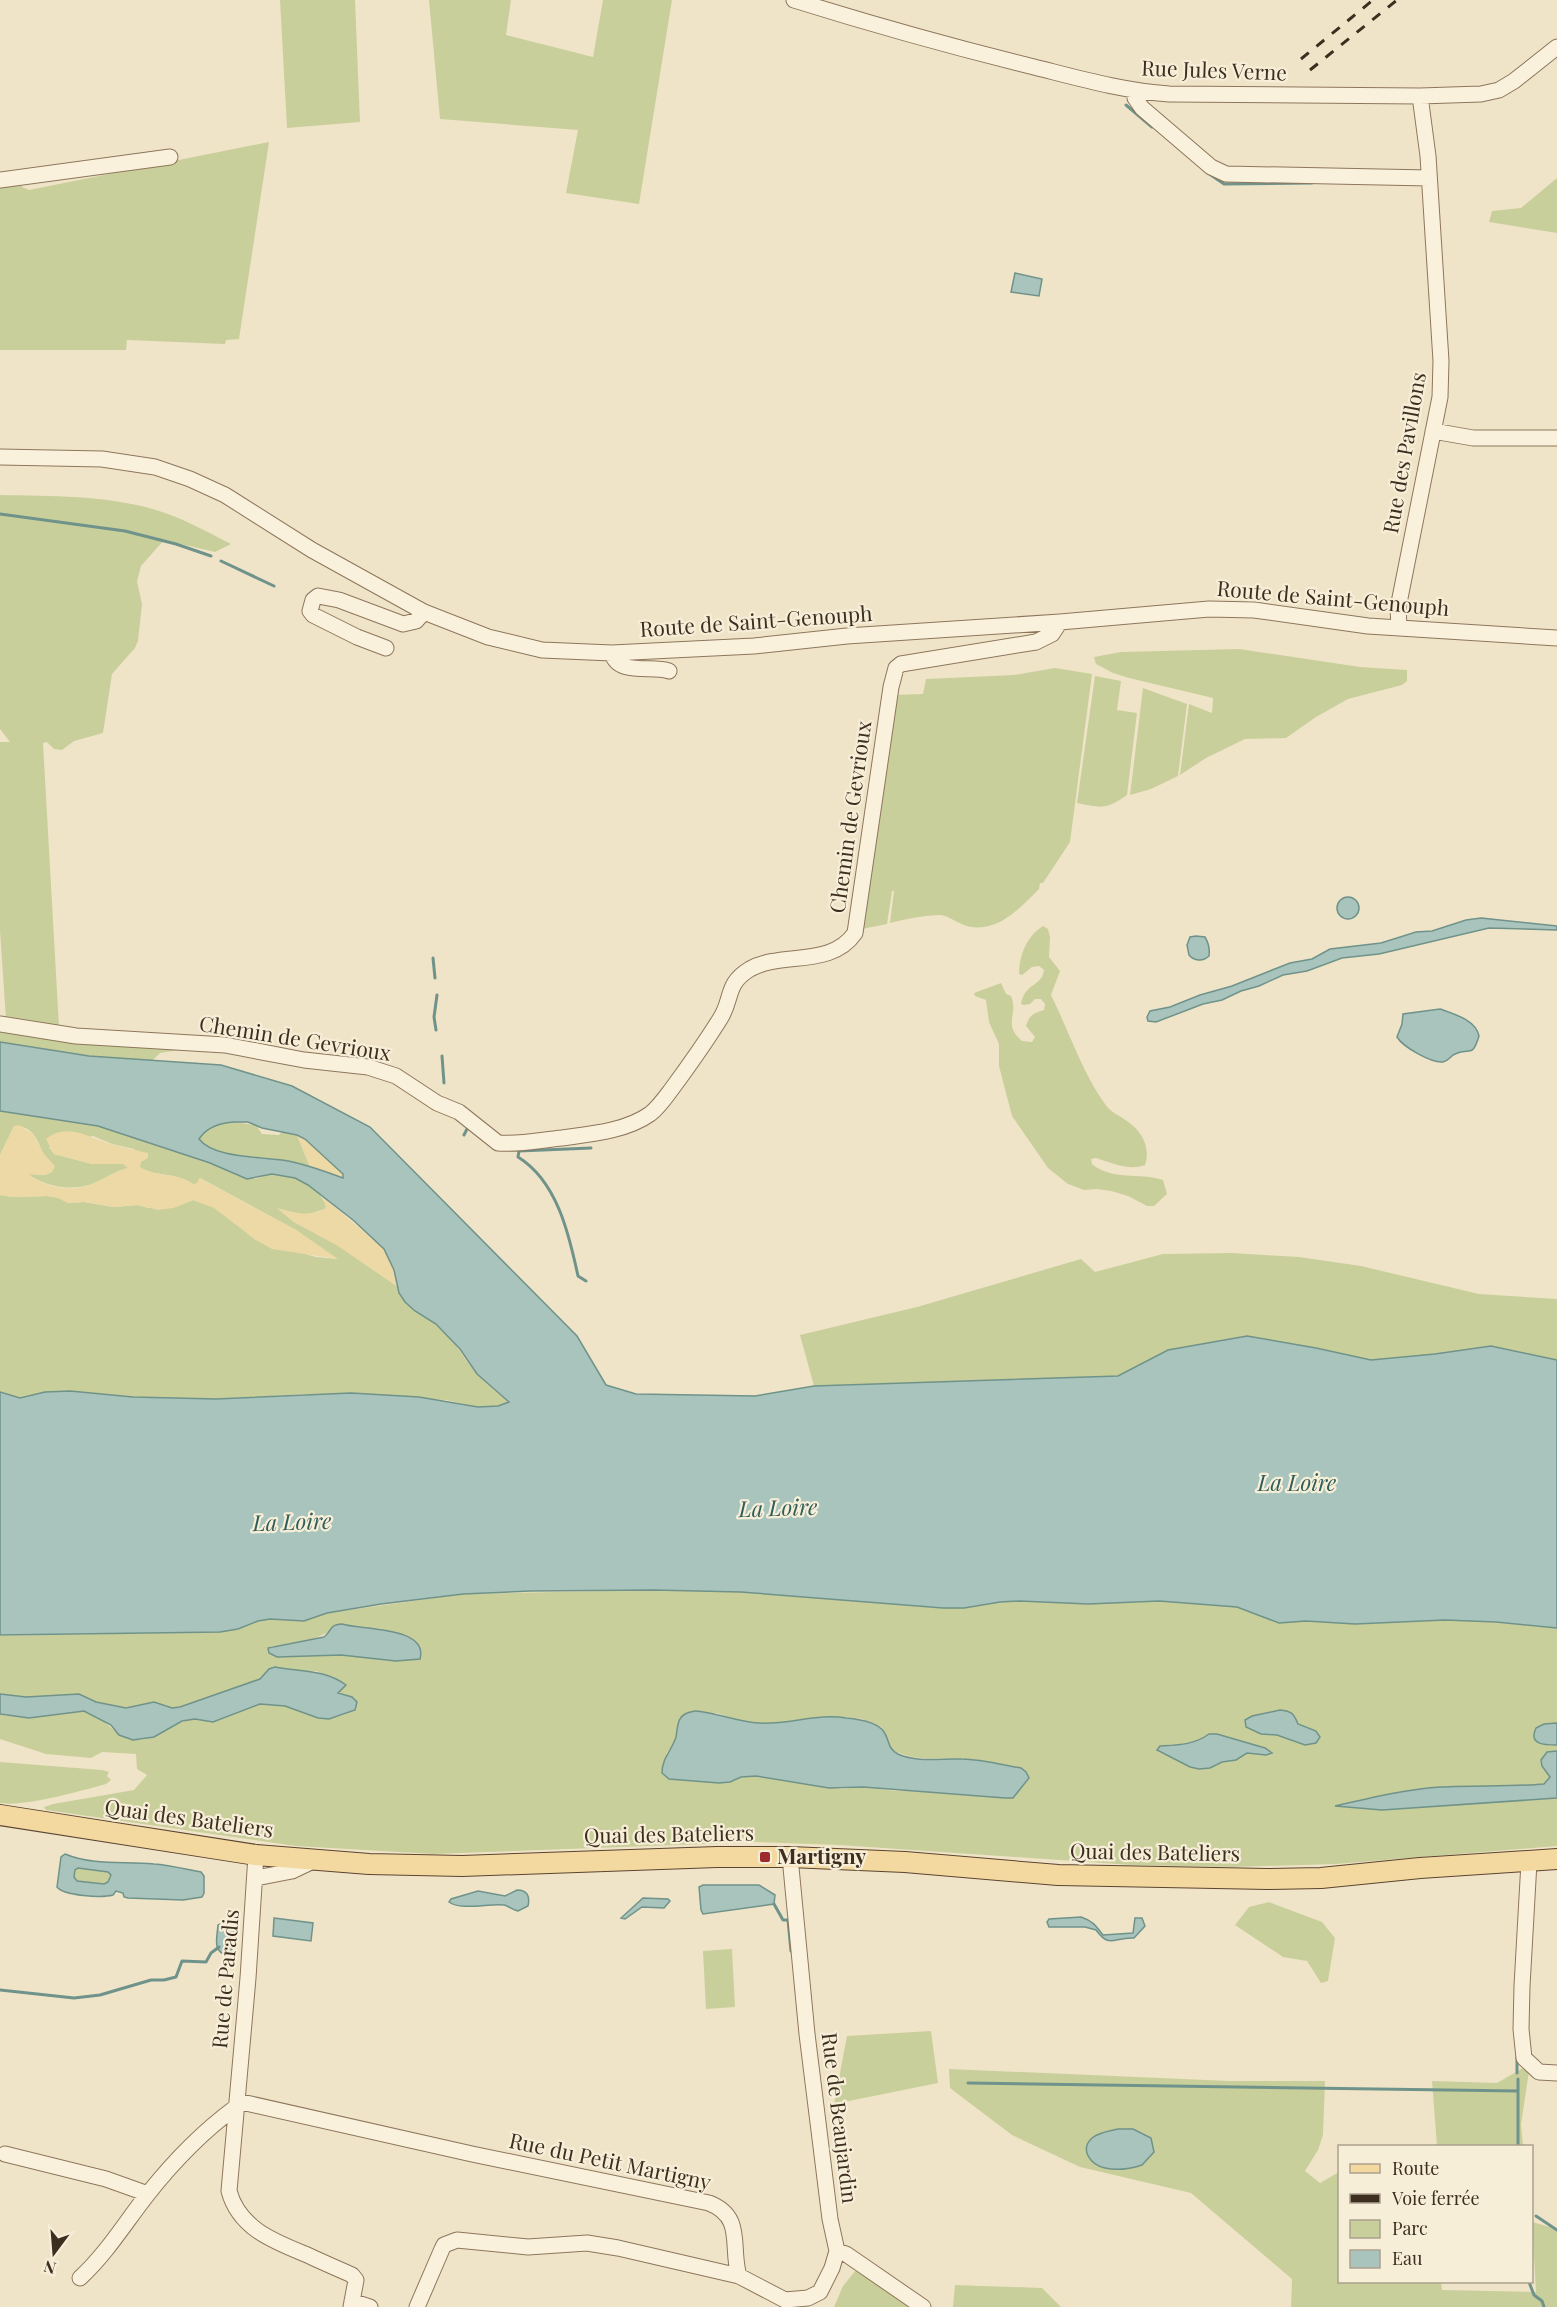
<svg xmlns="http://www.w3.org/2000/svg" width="1557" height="2307" font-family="'Playfair Display',serif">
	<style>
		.green { fill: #c9cf9b; fill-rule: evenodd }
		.sand { fill: #ecd9a5 }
		.water { fill: #a9c4bc; stroke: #6f938a; stroke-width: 1.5; fill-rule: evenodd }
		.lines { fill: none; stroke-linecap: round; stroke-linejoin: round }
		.stream { stroke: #6f938a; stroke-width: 3 }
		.minor-casing { stroke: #8d765c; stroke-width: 17 }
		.major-casing { stroke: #5b4430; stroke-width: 22 }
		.minor { stroke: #faf1dc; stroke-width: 15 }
		.major { stroke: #f3d9a0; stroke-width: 20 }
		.rail { stroke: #3d2e20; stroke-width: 3; stroke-dasharray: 10 10; stroke-linecap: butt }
		.poi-dot { fill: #9e2a2b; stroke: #f7eed8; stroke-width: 2 }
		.labels { text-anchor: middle; stroke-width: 4.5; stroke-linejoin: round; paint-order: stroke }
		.street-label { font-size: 21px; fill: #3d2e20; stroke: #f7eed8 }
		.poi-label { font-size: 21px; font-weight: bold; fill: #3d2e20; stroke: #f7eed8; text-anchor: start }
		.water-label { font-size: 22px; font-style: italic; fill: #2f5d5a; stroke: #f7eed8 }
	</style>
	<rect width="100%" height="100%" fill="#f0e4c8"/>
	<path class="green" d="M280,0H355L360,122L287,128Z
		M429,0H511L506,35L593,57L603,0H672L639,204L566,193L578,130L440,119Z
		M269,142L239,339L226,340L225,344L127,340L126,350H0V187L21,184L22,187L29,190Z
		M1557,178V233L1489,222L1492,211L1521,208Z
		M0,495C51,496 106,495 156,510C182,518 206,531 231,544L215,552L164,540L141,566L137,581L142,604L138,641L135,648L112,674L103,733L74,741L62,750L54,749L47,742L43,743L59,1027L6,1019L0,931V742H10L0,729Z
		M1239,649L1360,667L1407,670V681L1402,685L1348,699L1316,717L1286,738L1245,739L1206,758L1180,775L1189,704L1212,713L1213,698L1129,678L1113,673L1096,664L1094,657L1121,652Z
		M1055,668L1092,674L1070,842L1043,883H1040L1039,889C1020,908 997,934 967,926C959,924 949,916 941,915C925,915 906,919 890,923L894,891H892L887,924L862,929L894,695L923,694L926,679L1014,675Z
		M1095,676L1121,681L1117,710L1137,713L1127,795C1106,810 1101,808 1077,803Z
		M1143,688L1187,704L1178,776L1151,789L1130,795Z
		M1043,926L1048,929L1050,937L1049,957L1060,971L1051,995C1068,1029 1083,1074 1105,1104C1111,1113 1119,1115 1127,1121C1142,1131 1151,1148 1145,1165C1129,1171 1112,1163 1096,1158L1091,1159L1092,1164C1112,1181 1140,1172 1163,1180L1167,1194L1154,1206H1147L1128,1196L1111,1191L1097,1189L1084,1190L1068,1184L1048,1168L1012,1116L999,1066V1044L989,1022L986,1000L975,996L974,993L1001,983L1006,994L1011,996C1019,1014 1002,1024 1022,1041L1032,1042L1035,1037L1026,1026C1029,1015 1034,1013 1044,1010L1045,1004L1041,999H1035L1030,1004L1024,1005L1021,1004C1025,982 1041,988 1044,970L1039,966L1032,967L1022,975L1019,974C1019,955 1027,936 1043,926Z
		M0,1028L99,1045L115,1043L207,1047L289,1060C271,1064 263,1059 246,1055C219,1049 188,1047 160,1053L152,1061L89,1056L0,1042Z
		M0,1111L98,1126L255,1179C261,1177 268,1174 274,1174C294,1174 320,1187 326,1206L325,1209L306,1215L278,1209L294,1222L339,1246L398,1287C399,1303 417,1311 429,1318C451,1332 461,1356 477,1374C487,1385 498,1393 509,1402L498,1406L478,1407L446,1400L306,1394L216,1399L133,1397L70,1391L45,1392L20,1398L0,1392V1195L13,1197L48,1196L59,1198L68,1203L84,1202L114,1207L138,1205L148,1208H173L193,1200L214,1207L256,1240L316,1257L337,1259L296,1230L200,1178L198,1184H193C176,1172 155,1177 139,1167L141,1162L134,1149L112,1144L93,1136L49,1147L54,1154L92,1164H123L128,1166V1168C116,1171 107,1177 97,1182C75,1192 47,1188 28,1174L46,1175C44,1157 39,1124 14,1126L0,1155Z
		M233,1122L256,1125L262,1134L279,1135L282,1132L297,1135L310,1167C297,1163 283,1160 269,1158C248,1155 213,1158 199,1139C207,1127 218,1123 233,1122Z
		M1232,1253L1299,1257L1361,1266L1479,1294L1557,1299V1360L1491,1346L1435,1354L1371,1360L1168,1350L1118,1376L814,1386L800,1335L917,1307L1081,1259L1095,1272L1163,1254Z
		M653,1590L741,1592L943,1608H964L1000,1602L1020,1601L1088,1604L1159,1601L1238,1607L1279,1623L1306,1621L1355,1624L1445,1620L1496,1622L1557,1628V1723H1555L1540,1744L1557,1745V1751L1547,1752L1542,1766L1550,1777L1544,1784L1509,1787H1439L1338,1806L1382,1810L1557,1798V1846L1336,1864L1232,1867L1132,1865L839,1845L756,1842L433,1854L296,1846L46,1810L44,1807L53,1804L134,1790L147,1775L137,1769L136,1754L102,1752L91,1758L46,1754L0,1739V1714L7,1716C26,1715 44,1714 62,1713C69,1712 78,1710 85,1712C104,1716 118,1739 135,1740C155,1741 167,1726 185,1721C196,1717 206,1723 216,1721C233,1717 246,1705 263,1704C303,1702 314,1731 355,1710L357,1702L352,1697L338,1692L342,1688L341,1681L316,1671H295L275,1667L269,1669L260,1679L180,1707L172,1708L146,1703L140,1707L126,1708L96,1702L79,1694L26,1697L0,1694V1636L220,1632L239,1629L258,1621L270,1619L304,1621L327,1613L463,1594ZM342,1624L353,1627L384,1629L396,1661L341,1655L277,1657L271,1646C297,1647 321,1638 342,1624ZM1280,1710L1294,1714L1298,1724L1309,1728L1305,1745L1277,1735L1252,1716ZM717,1713C731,1718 744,1722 758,1723C793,1726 850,1706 881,1727C886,1732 887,1742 890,1748C913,1763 938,1757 964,1759C983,1760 1003,1765 1021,1768L1026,1772L928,1791H896L863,1787L842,1789L756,1776L741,1777L730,1782L666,1754L675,1741L680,1717ZM1209,1734L1265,1748L1263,1755L1247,1753L1232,1761L1222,1762L1210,1768L1190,1767L1176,1758L1159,1752L1160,1746C1178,1745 1194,1745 1209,1734Z
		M0,1762L102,1770L109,1772L107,1776L111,1780L106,1784C80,1791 25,1807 0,1803Z
		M78,1868L108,1872L111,1875L108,1882L104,1884L77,1881L74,1877L75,1870Z
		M1269,1902L1322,1922L1335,1938L1328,1981L1321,1983L1307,1961L1283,1957L1235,1925L1249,1907Z
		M732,1949L735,2007L706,2009L703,1951Z
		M931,2031L938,2083L834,2104L847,2036Z
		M1530,2064L1521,2125L1523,2146H1437L1432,2081L1497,2083Z
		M949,2069L1229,2081H1325L1323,2135L1318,2150L1305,2171L1320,2183L1339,2172L1340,2282H1441L1442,2290L1536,2292L1532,2222L1557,2229V2307H1291L1292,2279L1191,2193L1080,2167L1012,2135L950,2088Z
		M861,2264L923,2307H834L843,2286Z
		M955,2285L1042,2288L1061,2307H953Z"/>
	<path class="sand" d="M19,1125L33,1134L44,1154L55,1166L52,1172L46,1175L29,1174C41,1186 66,1191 83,1187C99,1183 112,1172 128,1168L123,1164H92L54,1154L46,1139C68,1121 91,1139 114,1145C125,1148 137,1150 148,1153V1158L141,1162L140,1167C154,1177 176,1172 193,1184L197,1183L199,1178L296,1230L338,1259L272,1249L256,1240L214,1208L193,1200L173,1208L158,1210L138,1205L114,1207L84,1202L68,1203L59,1198L48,1196L13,1197L0,1195V1155L14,1126Z
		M297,1135L305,1139L343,1174V1178L310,1167Z
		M323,1197L384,1249L394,1270L398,1287L338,1246L294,1222L277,1208C294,1213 308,1217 325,1209L326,1206Z"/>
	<path class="water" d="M1015,273L1042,279L1039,296L1011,292Z
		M1337 908a11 11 0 1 1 22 0a11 11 0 1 1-22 0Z
		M1481,918L1557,926V930L1489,928L1379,954L1342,958L1307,971L1283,975L1259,986L1241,991L1222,1000L1203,1004L1156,1022L1148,1021L1147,1017L1150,1011L1170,1007L1200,995L1232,986L1290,963L1312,959L1330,949L1381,943L1416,932L1432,931L1466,920Z
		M1196,936L1205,937C1208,942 1210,949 1209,956C1203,962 1194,961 1189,955L1187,945L1190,937Z
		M1440,1009C1454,1014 1476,1020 1479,1036C1472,1059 1470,1047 1455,1054C1450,1056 1449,1061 1443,1062C1431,1063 1403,1047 1397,1037L1402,1024L1403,1014Z
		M0,1042L89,1056L221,1065L292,1086L370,1127L577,1336L606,1385L636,1394L755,1396L814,1386L1118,1376L1168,1350L1247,1336L1316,1348L1371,1360L1435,1354L1491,1346L1557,1360V1628L1496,1622L1445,1620L1355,1624L1306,1621L1279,1623L1237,1607L1159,1601L1088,1604L1020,1601L1000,1602L964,1608H943L741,1592L653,1590L530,1591L463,1594L381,1604L327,1613L304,1621L270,1619L258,1621L238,1629L220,1632L0,1635V1392L20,1398L45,1392L70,1391L133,1397L216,1399L351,1393L419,1397L478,1407L498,1406L509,1402L477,1374L460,1349L436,1324L415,1311L405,1302L399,1293L394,1270L384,1249L353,1220L308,1185L295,1178L272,1174L247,1179L210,1163L98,1126L0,1111ZM233,1122H248L262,1128L297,1135L305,1139L343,1174V1178C327,1172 310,1166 293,1162C268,1156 215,1160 199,1139C207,1127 219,1123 233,1122Z
		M342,1624C360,1630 429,1626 420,1659L396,1661L341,1655L277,1657L269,1653L268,1648L324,1637C333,1630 328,1625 342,1624Z
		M275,1667C300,1672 325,1669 346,1685L338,1693L352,1697L357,1702L355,1710L329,1719L318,1718L285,1706L260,1704L213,1722L195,1719L182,1721L154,1737L133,1740L119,1735L111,1725L84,1711L29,1718L0,1714V1694L26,1697L79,1694L96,1702L126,1708L154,1702L172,1708L180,1707L260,1679L269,1669Z
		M1280,1710C1292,1711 1294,1714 1298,1724L1316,1731L1320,1737L1316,1743L1305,1745L1277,1735L1261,1734L1246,1727L1245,1720L1252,1716Z
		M696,1711C718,1713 738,1722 759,1723C788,1725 818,1713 846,1718C857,1719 878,1722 884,1732C890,1741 887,1748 898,1754C918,1763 942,1758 962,1759C979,1759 1004,1765 1021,1768L1026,1772L1029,1778L1013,1798H1005L863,1787L829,1788L756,1776L741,1777L730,1782L719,1783L669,1779L662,1773C662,1758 672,1750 676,1737C677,1732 677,1724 680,1719C683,1713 690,1712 696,1711Z
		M1557,1723V1745C1545,1745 1528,1745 1536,1728L1544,1724Z
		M1209,1734H1217L1265,1748L1272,1753L1266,1755L1247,1753L1236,1760L1222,1762L1210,1768L1199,1769L1190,1767L1157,1750L1160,1746C1178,1745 1194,1745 1209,1734Z
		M1557,1751V1798L1382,1810L1335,1806C1370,1798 1406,1789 1441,1787C1475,1785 1510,1787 1544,1784L1550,1777L1542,1766L1541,1760L1547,1752Z
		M65,1854C94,1866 124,1861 154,1864C169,1865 185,1869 201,1872L204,1876V1893L202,1897L183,1900L128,1898L124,1897L123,1893L116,1891L113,1895C102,1898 64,1896 57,1887L61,1857ZM78,1868L108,1872L111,1875L108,1882L104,1884L77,1881L74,1877L75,1870Z
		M703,1885H759L775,1895L774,1904L703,1914L701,1910L699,1887Z
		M517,1890C528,1890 530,1897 528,1906L518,1911C513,1910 508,1906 504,1905C490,1903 461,1911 449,1902L451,1899L478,1891L505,1896Z
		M643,1898L668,1899L670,1901L664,1908L642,1907L625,1919L621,1918Z
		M1081,1917C1093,1921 1096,1926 1103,1935L1133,1933L1135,1918H1142L1145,1926L1134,1938C1113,1937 1110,1949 1096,1930L1085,1927H1049L1047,1922L1049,1919Z
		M274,1918L313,1923L311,1941L273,1936Z
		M220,1924L234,1929L232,1949L228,1955C212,1953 217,1938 218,1925Z
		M1118,2129H1133L1151,2138L1154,2152L1142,2165C1130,2169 1118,2171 1105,2168C1091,2165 1079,2150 1092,2138C1099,2132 1110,2131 1118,2129Z"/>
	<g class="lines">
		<path class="stream" d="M1126,105L1152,127
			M1208,173L1224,184L1312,183
			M0,514L125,531L176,544L211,556
			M221,561L274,586
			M433,958L435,978
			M436,1030L434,1017L437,995
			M442,1056L444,1083
			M464,1135L468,1127
			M586,1281L578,1276C569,1234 557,1181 518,1157L519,1151L591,1148
			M774,1904L783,1920H788L791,1951L793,1953
			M0,1990L74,1998L100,1995L151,1980H164L176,1977L182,1961L206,1962L211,1953L219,1947
			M1517,2057V2073
			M968,2083L1518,2091
			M1518,2146V2079
			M1536,2216L1557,2230
			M1529,2282L1534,2295L1542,2301L1544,2307"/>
		<g class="minor-casing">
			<path id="minor" d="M794,0C874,25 953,47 1034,67C1078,78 1123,91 1169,94L1420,96L1481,94L1499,90L1514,81L1557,47
				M1135,90V98L1142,108L1211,167L1226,174L1429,178
				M0,180L170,157
				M1433,431L1473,438H1557
				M0,457L102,459L155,467L190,479L225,495L312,550L424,612L488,637L542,650L612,653L754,646L847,636L1060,622L1209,609L1254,610L1368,626L1557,638
				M1399,626L1398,608L1440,397L1441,361L1428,156L1420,96
				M386,648L357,637L313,615L310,611L313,600L318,596L339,600L403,624L416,621L424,612
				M612,653C618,676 652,665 669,671
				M0,1024L76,1036L225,1045L304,1060L368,1067L396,1076L437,1103L459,1112L498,1143C519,1145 541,1140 562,1138C591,1134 626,1131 650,1114C658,1108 665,1098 671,1090C688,1067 705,1043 720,1019C733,999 725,984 750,969C782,951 831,968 855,933L891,687L896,668L901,664L1036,642L1052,634L1060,622
				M256,1855L248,1978L229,2191C239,2228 273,2241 305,2254C320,2261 336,2268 352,2275L356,2280L351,2307
				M1529,1862L1522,1986L1521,2029L1524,2058L1539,2072L1557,2073
				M256,1878L292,1871L313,1861
				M237,2101L472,2154L709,2203C745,2217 730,2247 739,2276L618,2248L587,2243L528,2247L457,2240L444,2245L442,2249L417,2307
				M5,2154L106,2179L148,2194
				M837,2251L846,2254L923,2307
				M739,2276L785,2300L808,2298L820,2292L832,2268L837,2251L830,2219L807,2034L790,1857
				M80,2278C107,2253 125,2223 147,2195C173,2162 202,2132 236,2107
				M352,2301L370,2307"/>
		</g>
		<g class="major-casing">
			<path id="major" d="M0,1815L256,1855L369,1864L462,1866L717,1857H790L905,1862L1058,1875L1268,1879L1321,1878L1420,1868L1557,1859"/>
		</g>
		<use href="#minor" class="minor"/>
		<use href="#major" class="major"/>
		<path class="rail" d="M1301,59L1373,0
			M1310,70L1397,0"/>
	</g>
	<rect class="poi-dot" x="759" y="1851" width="12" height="12" rx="3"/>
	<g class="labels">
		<g class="street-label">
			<text transform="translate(1214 71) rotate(2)" y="7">Rue Jules Verne</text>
			<text transform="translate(1405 453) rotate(-80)" y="7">Rue des Pavillons</text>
			<text transform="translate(1333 599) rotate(5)" y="7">Route de Saint-Genouph</text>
			<text transform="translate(756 622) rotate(-4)" y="7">Route de Saint-Genouph</text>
			<text transform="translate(851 817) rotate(-82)" y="7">Chemin de Gevrioux</text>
			<text transform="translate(295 1039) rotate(9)" y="7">Chemin de Gevrioux</text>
			<text transform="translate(189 1819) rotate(8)" y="7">Quai des Bateliers</text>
			<text transform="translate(669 1835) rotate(-1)" y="7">Quai des Bateliers</text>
			<text transform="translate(1155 1853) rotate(1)" y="7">Quai des Bateliers</text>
			<text transform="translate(226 1979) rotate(-85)" y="7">Rue de Paradis</text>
			<text transform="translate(839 2118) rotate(83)" y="7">Rue de Beaujardin</text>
			<text transform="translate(610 2162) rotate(12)" y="7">Rue du Petit Martigny</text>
		</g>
		<g class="poi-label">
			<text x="777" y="1864">Martigny</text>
		</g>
		<g class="water-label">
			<text x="1297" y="1491">La Loire</text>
			<text transform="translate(778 1508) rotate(-2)" y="8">La Loire</text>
			<text transform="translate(292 1522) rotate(-2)" y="8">La Loire</text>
		</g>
	</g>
	<rect x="1338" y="2145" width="195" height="138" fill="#f7eed8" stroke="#ada18e" stroke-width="1.5"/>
	<rect x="1350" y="2164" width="30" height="9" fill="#f3d9a0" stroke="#ada18e" stroke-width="1.5"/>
	<text x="1392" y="2175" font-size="18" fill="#3d2e20">Route</text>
	<rect x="1350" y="2194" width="30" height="9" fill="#3d2e20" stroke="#ada18e" stroke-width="1.5"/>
	<text x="1392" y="2205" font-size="18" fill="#3d2e20">Voie ferrée</text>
	<rect x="1350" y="2220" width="30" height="18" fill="#c9cf9b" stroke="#ada18e" stroke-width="1.5"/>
	<text x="1392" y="2235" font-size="18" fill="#3d2e20">Parc</text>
	<rect x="1350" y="2250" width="30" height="18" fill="#a9c4bc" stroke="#ada18e" stroke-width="1.5"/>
	<text x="1392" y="2265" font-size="18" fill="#3d2e20">Eau</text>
	<g transform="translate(54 2253) rotate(196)" stroke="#f7eed8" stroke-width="4.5" paint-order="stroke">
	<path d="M0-4.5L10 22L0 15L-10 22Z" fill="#3d2e20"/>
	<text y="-9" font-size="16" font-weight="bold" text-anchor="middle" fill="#3d2e20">N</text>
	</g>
</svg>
